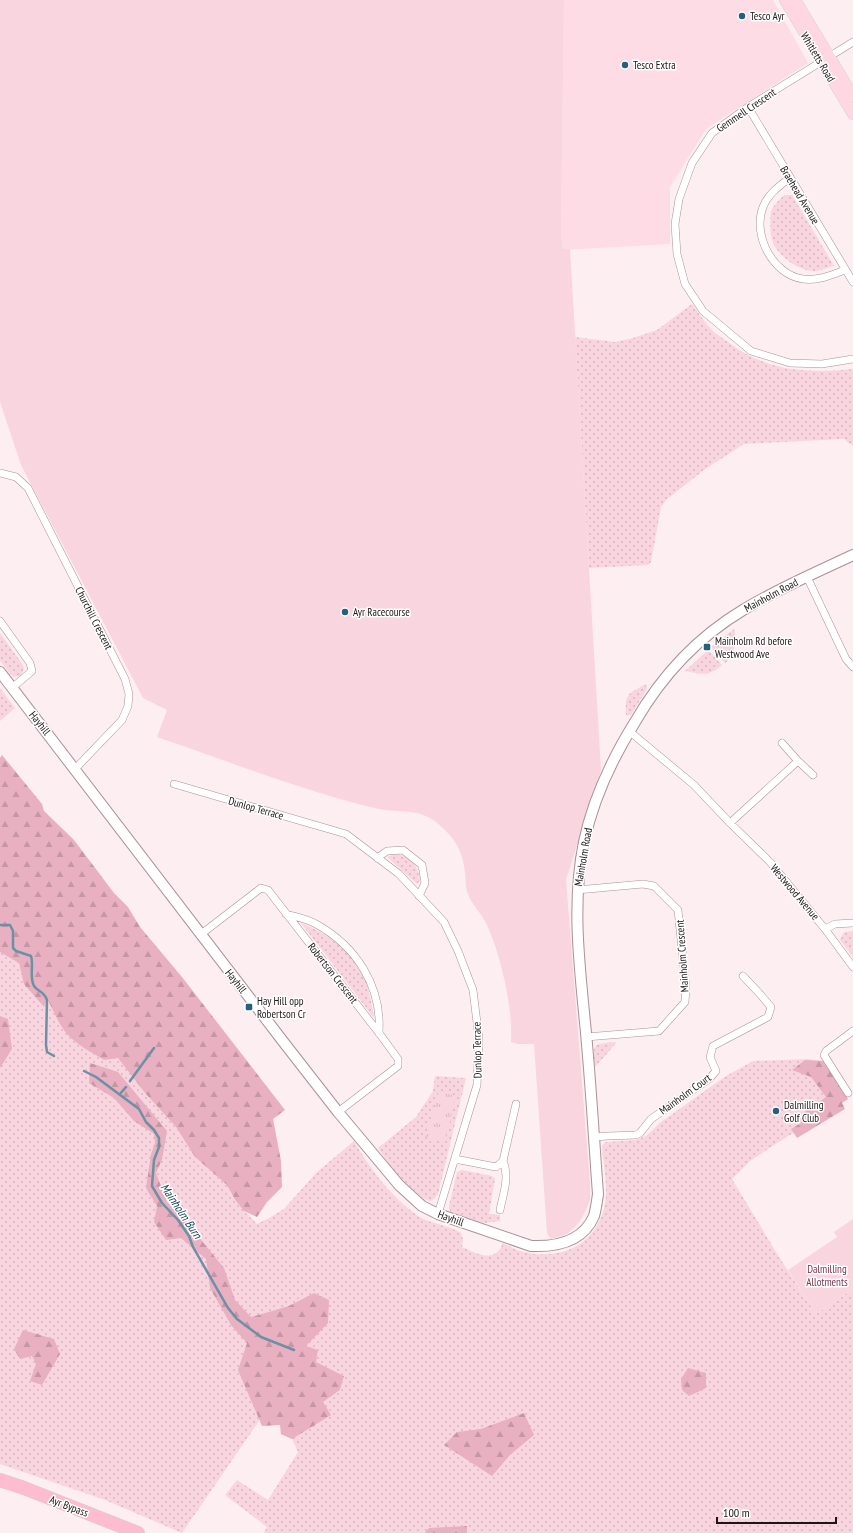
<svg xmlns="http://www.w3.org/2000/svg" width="853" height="1533" font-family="'PT Sans Narrow',sans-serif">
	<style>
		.built { fill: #fddce5 }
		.grass { fill: url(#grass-dots) }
		.forest { fill: url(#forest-firs) }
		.park { fill: url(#park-tufts) }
		.garden { fill: #f9d5df }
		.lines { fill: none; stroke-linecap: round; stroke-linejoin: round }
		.stream { stroke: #6c90a4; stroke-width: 2.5 }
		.street-casing { stroke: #a89298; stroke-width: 8 }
		.secondary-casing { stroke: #a89298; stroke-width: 12 }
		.primary-casing { stroke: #d2d0d1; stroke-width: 12 }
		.highway-casing { stroke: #d2d0d1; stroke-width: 14 }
		.street { stroke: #fff; stroke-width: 7 }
		.secondary { stroke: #fff; stroke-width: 10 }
		.primary { stroke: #fed7e3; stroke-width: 11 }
		.highway { stroke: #febcd0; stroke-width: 13 }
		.poi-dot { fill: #266079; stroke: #fff; stroke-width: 1.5 }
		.labels { text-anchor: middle; stroke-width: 3; stroke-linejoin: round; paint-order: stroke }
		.poi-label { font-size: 11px; fill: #1d1517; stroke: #fff; text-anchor: start }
		.street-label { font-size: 11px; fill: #1d1517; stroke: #fff }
		.park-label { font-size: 11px; fill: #79354e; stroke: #fff }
		.water-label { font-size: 12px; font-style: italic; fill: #184559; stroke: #fff }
	</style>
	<defs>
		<pattern id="grass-dots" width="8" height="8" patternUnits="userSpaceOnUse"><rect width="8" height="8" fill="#f9d5df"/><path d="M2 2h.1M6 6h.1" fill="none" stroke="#d5b6bf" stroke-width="1.8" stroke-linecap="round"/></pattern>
		<pattern id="forest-firs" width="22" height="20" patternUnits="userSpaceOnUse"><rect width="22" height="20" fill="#e8b0c1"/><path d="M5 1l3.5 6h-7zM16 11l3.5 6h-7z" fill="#c796a5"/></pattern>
		<pattern id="park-tufts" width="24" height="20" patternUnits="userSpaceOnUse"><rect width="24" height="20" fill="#f9d5df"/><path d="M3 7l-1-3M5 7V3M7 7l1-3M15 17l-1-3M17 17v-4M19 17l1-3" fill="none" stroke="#d5b6bf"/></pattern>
	</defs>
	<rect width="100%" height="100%" fill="#fdeef2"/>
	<path class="built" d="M564,0H773L808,63L706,129L670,187V244L563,250L561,235Z"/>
	<path class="grass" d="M784,195H792L834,266C829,267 822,270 816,271C800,272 777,256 772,240C770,233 770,220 771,212C773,206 779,200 784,195Z
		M692,304C700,314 706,325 715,333C719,336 724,339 728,342C765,371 807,374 853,369V446L844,439L744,444L704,470L666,500L661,507L651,562L648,565L589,568L575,337L615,342L633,338L657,330Z
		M734,629C737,640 735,656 725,663L711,647Z
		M0,633L23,665L24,669L21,676L13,677L0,661Z
		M708,650L722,665C709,677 701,674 685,671Z
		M646,684L647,689L631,715H626C625,693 628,694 646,684Z
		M0,688L15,708L0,721Z
		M394,854C410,855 418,865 420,880L417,884L387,857Z
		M301,923C327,933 356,953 366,982C370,994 372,1006 374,1018Z
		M0,924L45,994L57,1018L68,1034L80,1045L104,1060L118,1057L145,1093L176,1127L195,1157L227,1185L235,1201L257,1224L269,1218L284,1209L316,1173L354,1141C370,1169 391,1197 418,1216C431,1224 448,1225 461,1233L463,1240L462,1247C478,1254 495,1264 503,1243C509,1246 514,1249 520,1251C559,1262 597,1246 605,1204C608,1187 604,1166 602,1149L603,1144L606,1142L635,1140L646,1136L661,1122L726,1076L753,1061L808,1059L823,1061L848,1099L774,1145L750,1161L732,1179L779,1257L816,1314L853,1289V1533H264L267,1527L225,1495L237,1480L268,1500L298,1452L292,1439L281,1434L305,1414L340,1390L344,1376L315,1362L318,1350L270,1339L274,1399L182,1533L105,1500L0,1464Z
		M853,931V957L840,940L844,932Z
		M617,1042L595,1067C592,1043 593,1044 617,1042Z
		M435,1076L466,1078L438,1194L434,1199L430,1201L424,1199L395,1173L378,1148L416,1117L433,1091Z
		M462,1170L492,1176L495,1179L489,1214L500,1215V1221L484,1223L455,1215L450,1212L449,1206L457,1172Z"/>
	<path class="forest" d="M2,755L42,804L44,811L74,840L114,893L128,907L140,927L182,977L285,1110L273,1119L281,1161L282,1187L267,1202L257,1217L244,1211L235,1200L227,1185L195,1157L176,1127L145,1093L118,1058L104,1060C91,1052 77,1045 67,1034C58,1023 53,1010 47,998L44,1007L24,984L19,963L0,952V758Z
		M0,1016L8,1019L12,1049L0,1068Z
		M805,1060L823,1061L848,1099L842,1103L845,1109L797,1138L791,1129L801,1123L802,1114L826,1097L811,1077L792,1070Z
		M90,1063L118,1072L167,1131L162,1160L156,1173L167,1202L184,1219L224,1268L235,1300L251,1317L289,1306L314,1293L329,1300L328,1323L306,1346L318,1350L316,1362L344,1376L340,1390L323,1402L331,1415L292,1439L281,1434L280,1425L262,1426L238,1370L247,1343L231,1325L210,1288L206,1259L181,1238L166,1240L154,1222L157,1206L146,1188L151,1154L155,1143L154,1134L134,1121L114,1098L89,1083Z
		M23,1330L54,1339L60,1354L42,1385L30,1381L36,1364L32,1356L20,1359L14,1349Z
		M688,1368L706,1373V1388L689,1396L682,1390L681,1379Z
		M524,1413L534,1435L510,1455L492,1476L444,1445L457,1432L481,1429Z
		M467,1526V1533H425L429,1528Z"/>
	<path class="park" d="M439,1091L456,1096L445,1143L425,1137Z"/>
	<path class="garden" d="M0,0H564L561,235L563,249H570L601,770L566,880L590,1184V1200L583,1216L577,1225L567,1234L551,1239L547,1233L534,1044H518L511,1042C513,1008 501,956 487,925C482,914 472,905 468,894C465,888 466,879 465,873C463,850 454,837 436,822C418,808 399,813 379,809C303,791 230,762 157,737L167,710L143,698L21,465L0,402Z
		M853,1219V1289L816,1314L788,1270L837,1237L834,1232Z"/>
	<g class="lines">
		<path class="stream" d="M0,925H10L13,931V948L16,951L31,956C34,965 29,977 34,986C38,992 44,991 47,1000L46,1045L47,1052L54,1056
			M84,1071L96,1077L139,1109L146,1122L154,1130L159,1138V1147L154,1160L152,1186L162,1203L178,1220L189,1236L193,1247L228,1308L237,1319L261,1337L294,1350
			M130,1081L154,1048
			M120,1094L126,1087"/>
		<g class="street-casing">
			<path id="street" d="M853,42L748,107L712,133L692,163L679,199L675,224L677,254L685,284L703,311L751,351L790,363L822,364L853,359
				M748,107L853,282
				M790,178C779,186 768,194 763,207C752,235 773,275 803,279C818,281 832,275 845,270
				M0,473L16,477L28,488L125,679L129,694L128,706L122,720L75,769
				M807,577L846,659L853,667
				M0,621L30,663L32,671L12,688
				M629,731L694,785L730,823L770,862L825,929L853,967
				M782,743L798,761
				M174,784L346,834L399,874L444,922L458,951L473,990L479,1039L477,1085L438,1214
				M730,823L798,761L813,775
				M377,858L387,851L403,850L422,865L425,883L419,896
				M577,890L643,884L654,886L678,910L686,988L685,1002L659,1031L586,1037
				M286,914C296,917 307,919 316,924C356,946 382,986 379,1033
				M825,929L835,924L853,923
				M200,935L261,888L268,890L379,1033L398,1059V1066L338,1112
				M848,1093L824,1055L826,1051L853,1031
				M594,1137L608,1136L636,1135L640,1133L651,1119L709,1079L716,1071L710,1057L713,1046L768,1017L771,1007L759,993L743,976
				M455,1159L496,1167L503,1161L516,1104
				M500,1210C503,1194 510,1177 503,1161"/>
		</g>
		<g class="secondary-casing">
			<path id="secondary" d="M0,672L285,1044L338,1112L399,1185L422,1206L438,1214L531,1246C556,1247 583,1242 594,1216C596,1209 597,1201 598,1194C594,1140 591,1087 586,1033C580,969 571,905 584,842C593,799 612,759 635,722C661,677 698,637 743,610C777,589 817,572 853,555"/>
		</g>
		<g class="primary-casing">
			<path id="primary" d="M785,0L853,114
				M795,0L853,96"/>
		</g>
		<g class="highway-casing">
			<path id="highway" d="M0,1480L24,1488L138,1533"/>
		</g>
		<use href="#street" class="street"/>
		<use href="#secondary" class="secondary"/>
		<use href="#primary" class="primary"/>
		<use href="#highway" class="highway"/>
	</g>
	<g class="poi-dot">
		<circle cx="742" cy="16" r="4"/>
		<circle cx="625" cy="65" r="4"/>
		<circle cx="345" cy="612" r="4"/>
		<rect x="703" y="643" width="8" height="8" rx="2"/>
		<rect x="245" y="1003" width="8" height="8" rx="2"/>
		<circle cx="776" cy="1111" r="4"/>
	</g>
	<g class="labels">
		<g class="poi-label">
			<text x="750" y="20">Tesco Ayr</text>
			<text x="633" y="69">Tesco Extra</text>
			<text x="353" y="616">Ayr Racecourse</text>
			<text x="715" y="645">Mainholm Rd before<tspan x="715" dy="13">Westwood Ave</tspan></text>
			<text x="257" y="1005">Hay Hill opp<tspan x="257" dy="13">Robertson Cr</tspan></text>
			<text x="784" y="1109">Dalmilling<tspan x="784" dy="13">Golf Club</tspan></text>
		</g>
		<g class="street-label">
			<text transform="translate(818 57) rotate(59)" y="4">Whitletts Road</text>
			<text transform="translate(746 110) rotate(-34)" y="4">Gemmell Crescent</text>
			<text transform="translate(800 195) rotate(59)" y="4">Braehead Avenue</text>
			<text transform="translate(771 595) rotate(-28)" y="4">Mainholm Road</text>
			<text transform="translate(94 618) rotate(63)" y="4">Churchill Crescent</text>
			<text transform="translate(40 723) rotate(52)" y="4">Hayhill</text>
			<text transform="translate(256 808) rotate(16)" y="4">Dunlop Terrace</text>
			<text transform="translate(583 857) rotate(-80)" y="4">Mainholm Road</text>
			<text transform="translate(795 892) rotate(50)" y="4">Westwood Avenue</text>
			<text transform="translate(682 956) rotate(-94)" y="4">Mainholm Crescent</text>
			<text transform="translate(333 973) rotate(52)" y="4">Robertson Crescent</text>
			<text transform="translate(236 981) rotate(52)" y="4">Hayhill</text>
			<text transform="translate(477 1050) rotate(-91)" y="4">Dunlop Terrace</text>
			<text transform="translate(685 1094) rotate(-36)" y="4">Mainholm Court</text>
			<text transform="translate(451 1218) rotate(20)" y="4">Hayhill</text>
			<text transform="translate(69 1506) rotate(21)" y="4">Ayr Bypass</text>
		</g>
		<g class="park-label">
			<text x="827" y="1273">Dalmilling<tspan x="827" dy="13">Allotments</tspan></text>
		</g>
		<g class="water-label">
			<text transform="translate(181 1211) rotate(56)" y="4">Mainholm Burn</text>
		</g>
	</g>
	<path d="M717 1517v6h119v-6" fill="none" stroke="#1d1517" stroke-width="2"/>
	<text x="723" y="1517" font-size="12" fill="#1d1517" stroke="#ffffff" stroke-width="3" paint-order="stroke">100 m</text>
</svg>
